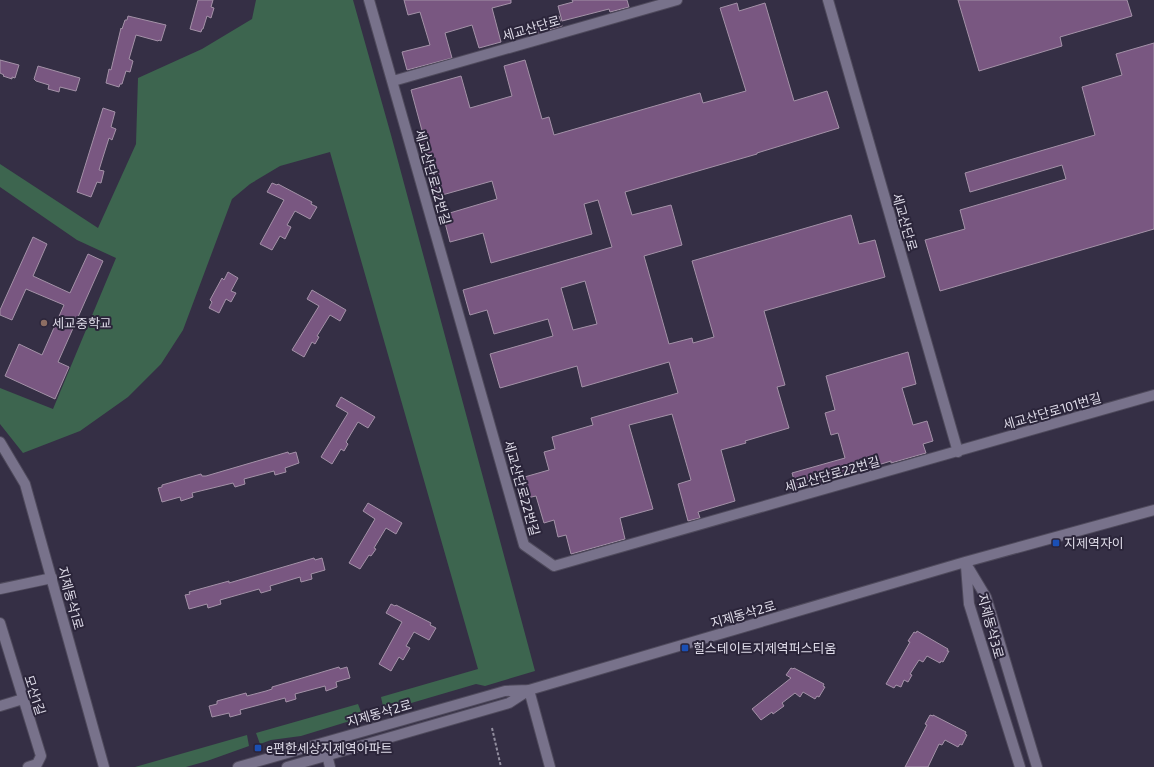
<svg xmlns="http://www.w3.org/2000/svg" width="1154" height="767" font-family="'Exo 2','Noto Sans KR',sans-serif">
	<style>
		.green { fill: #3d654f }
		.building { fill: #795781; stroke: #a492a8; fill-rule: evenodd }
		.lines { fill: none; stroke-linecap: round; stroke-linejoin: round }
		.street-casing { stroke: #4f4a5c; stroke-width: 12 }
		.secondary-casing { stroke: #4f4a5c; stroke-width: 12 }
		.path { stroke: #928e9f; stroke-width: 2; stroke-dasharray: 3 2; stroke-linecap: butt }
		.street { stroke: #78728b; stroke-width: 10 }
		.secondary { stroke: #78728b; stroke-width: 10 }
		.education-dot { fill: #8d6e63; stroke: #2b253a; stroke-width: 1.5 }
		.transit-dot { fill: #1a4fb4; stroke: #2b253a; stroke-width: 1.5 }
		.labels { text-anchor: middle; stroke-width: 4; stroke-linejoin: round; paint-order: stroke }
		.street-label { font-size: 13px; fill: #dfdce9; stroke: #2b253a }
		.poi-label { font-size: 13px; fill: #dfdce9; stroke: #2b253a; text-anchor: start }
	</style>
	<rect width="100%" height="100%" fill="#352f45"/>
	<path class="green" d="M256,0H353L391,135L535,671L485,686L476,684L384,711L381,697L478,669L330,152L280,166L250,184L232,199L183,330L161,364L128,397L80,431L23,453L0,424V388L53,409L116,258L77,240L0,187V164L98,228L136,144L138,78L202,49L252,19Z
		M358,704L363,717L301,736L271,740L260,744L256,733Z
		M247,735L249,746L207,761L186,767H135Z"/>
	<path class="building" d="M198,0H213L211,7L214,8L211,18L207,16L203,29H202L201,32L190,29Z
		M404,0H511V3L492,8L501,42L479,48L472,25L445,33L452,58L407,70L402,52L430,45L420,12L408,15Z
		M572,0H627L629,7L610,12L609,9L562,21L558,6L573,2Z
		M958,0H1127L1132,16L1060,37L1062,46L979,71Z
		M737,3L739,11L765,3L794,101L827,91L839,128L757,153V154L625,192L632,215L671,205L682,245L644,256L669,344L692,338L693,343L714,337L692,261L851,215L859,244L875,240L885,277L764,311L785,385L777,387L789,428L745,441L746,443L721,450L735,501L698,512L700,518L688,521L678,484L691,480L672,414L629,425L653,509L620,518L625,539L571,554L566,535L558,537L554,520L544,523L536,496L527,498L521,478L549,470L544,452L555,449L552,437L593,425L591,418L678,393L669,362L582,387L577,366L500,388L490,354L553,336L548,319L494,334L487,310L470,315L463,290L612,247L598,200L584,204L592,234L491,263L483,233L450,242L443,215L497,199L492,181L435,197L419,140L424,138L411,90L461,76L470,108L512,96L504,66L525,60L542,119L549,117L554,135L700,93L703,103L746,91L720,8ZM585,281L597,324L573,330L561,288Z
		M128,16L166,25L161,41L159,40L158,41L136,35L129,59L133,61L130,72L126,71L122,84H120L119,87L106,83L109,69L111,70L121,28L122,29L125,20H127Z
		M559,16L562,26L536,34L533,23Z
		M1154,43V229L940,291L925,240L965,229L960,210L1066,179L1062,165L970,192L965,173L1095,135L1082,87L1122,75L1116,54Z
		M0,60L19,65L15,78L12,77V79L3,76L4,75L0,73Z
		M38,66L80,78L76,91L60,87L59,92L48,89L49,85L36,81L34,79Z
		M103,108L115,112L111,127L116,129L112,140L109,138L103,157L99,170L104,171L101,183L97,182L91,197L77,192Z
		M272,183L277,185L278,184L312,202L311,204L317,207L310,219L295,211L287,225L291,227L285,239L280,236L272,250L260,244L284,200L267,192Z
		M33,237L47,244L33,276L70,293L88,254L103,261L58,362L69,367L55,399L5,376L19,344L42,355L64,305L26,289L12,320L0,315V310Z
		M228,272L238,278L231,291L236,293L231,302L226,299L219,313L209,308L212,302L210,300L222,278L224,280Z
		M312,290L346,310L340,321L330,315L317,336L319,337L315,344L312,342L304,357L292,350L319,306L307,299Z
		M908,352L916,384L902,388L913,425L927,421L933,441L923,444L926,453L891,463V461L797,490L792,473L845,458L838,433L831,435L825,413L835,410L826,376Z
		M341,397L375,417L368,428L358,422L346,442L348,444L344,451L341,449L332,464L321,457L348,413L336,406Z
		M288,452L289,454L296,452L299,463L285,468L286,472L275,475L274,471L244,479L245,484L235,487L233,483L192,493L193,497L181,501L180,497L162,502L158,488L162,487V485L201,474L202,476H206Z
		M368,503L402,523L396,534L386,528L374,548L376,549L371,556L369,555L360,569L349,563L375,519L363,511Z
		M314,558L315,560L322,558L325,570L311,574L312,579L301,582L300,577L270,586L271,590L261,593L259,589L220,600L221,604L208,608L207,604L189,609L185,595L190,594L189,592L229,581V583Z
		M391,604L395,606L396,605L431,623L430,625L436,628L429,640L414,632L406,646L410,648L403,660L399,657L391,671L379,664L402,622L386,613Z
		M917,631L948,649L947,651H949L943,662L941,661L940,663L927,656L923,662L919,660L910,674L912,675L908,682L904,680L901,687L896,685L894,688L886,684L910,642L908,641L914,632L916,633Z
		M339,667L340,669L347,667L350,678L336,682L337,687L326,691L325,686L295,694L296,699L286,702L285,698L240,710L241,714L230,717L229,713L212,717L209,706L217,704V701L246,693L247,696L266,691L272,689V687Z
		M791,668L793,669L794,668L824,684L823,686L825,687L819,697L817,696L815,699L803,692L800,697L795,693L782,703L784,706L773,714L772,712L761,720L752,709L791,678L786,675Z
		M930,715L933,716V715L966,732L965,734L967,735L962,745L960,744L958,747L945,740L942,745L939,744L928,767H905L927,725L925,724Z"/>
	<g class="lines">
		<g class="street-casing">
			<path id="street" d="M0,589L52,578
				M0,623L41,756L37,764L28,767
				M529,690L550,767
				M0,706L23,699
				M327,755L330,767"/>
		</g>
		<g class="secondary-casing">
			<path id="secondary" d="M369,0L524,545L554,566L1154,395
				M828,0L958,452
				M393,81L677,0
				M0,442L25,484L104,767
				M965,562L986,597L1037,767
				M966,566L969,604L1020,767
				M529,690L965,562L1154,510
				M238,767L505,691L529,690L509,703L287,767"/>
		</g>
		<path class="path" d="M492,728L501,767"/>
		<use href="#street" class="street"/>
		<use href="#secondary" class="secondary"/>
	</g>
	<circle class="education-dot" cx="44" cy="323" r="4"/>
	<g class="transit-dot">
		<rect x="1052" y="539" width="8" height="8" rx="2"/>
		<rect x="681" y="644" width="8" height="8" rx="2"/>
		<rect x="254" y="744" width="8" height="8" rx="2"/>
	</g>
	<g class="labels">
		<g class="street-label">
			<text transform="translate(531 28) rotate(-16)" y="5">세교산단로</text>
			<text transform="translate(433 177) rotate(74)" y="5">세교산단로22번길</text>
			<text transform="translate(905 222) rotate(74)" y="5">세교산단로</text>
			<text transform="translate(1052 411) rotate(-16)" y="5">세교산단로101번길</text>
			<text transform="translate(832 474) rotate(-16)" y="5">세교산단로22번길</text>
			<text transform="translate(522 488) rotate(74)" y="5">세교산단로22번길</text>
			<text transform="translate(71 598) rotate(75)" y="5">지제동삭1로</text>
			<text transform="translate(743 614) rotate(-16)" y="5">지제동삭2로</text>
			<text transform="translate(991 626) rotate(75)" y="5">지제동삭3로</text>
			<text transform="translate(35 695) rotate(72)" y="5">모산1길</text>
			<text transform="translate(379 713) rotate(-16)" y="5">지제동삭2로</text>
		</g>
		<g class="poi-label">
			<text x="52" y="328">세교중학교</text>
			<text x="1064" y="548">지제역자이</text>
			<text x="693" y="653">힐스테이트지제역퍼스티움</text>
			<text x="266" y="753">e편한세상지제역아파트</text>
		</g>
	</g>
</svg>
